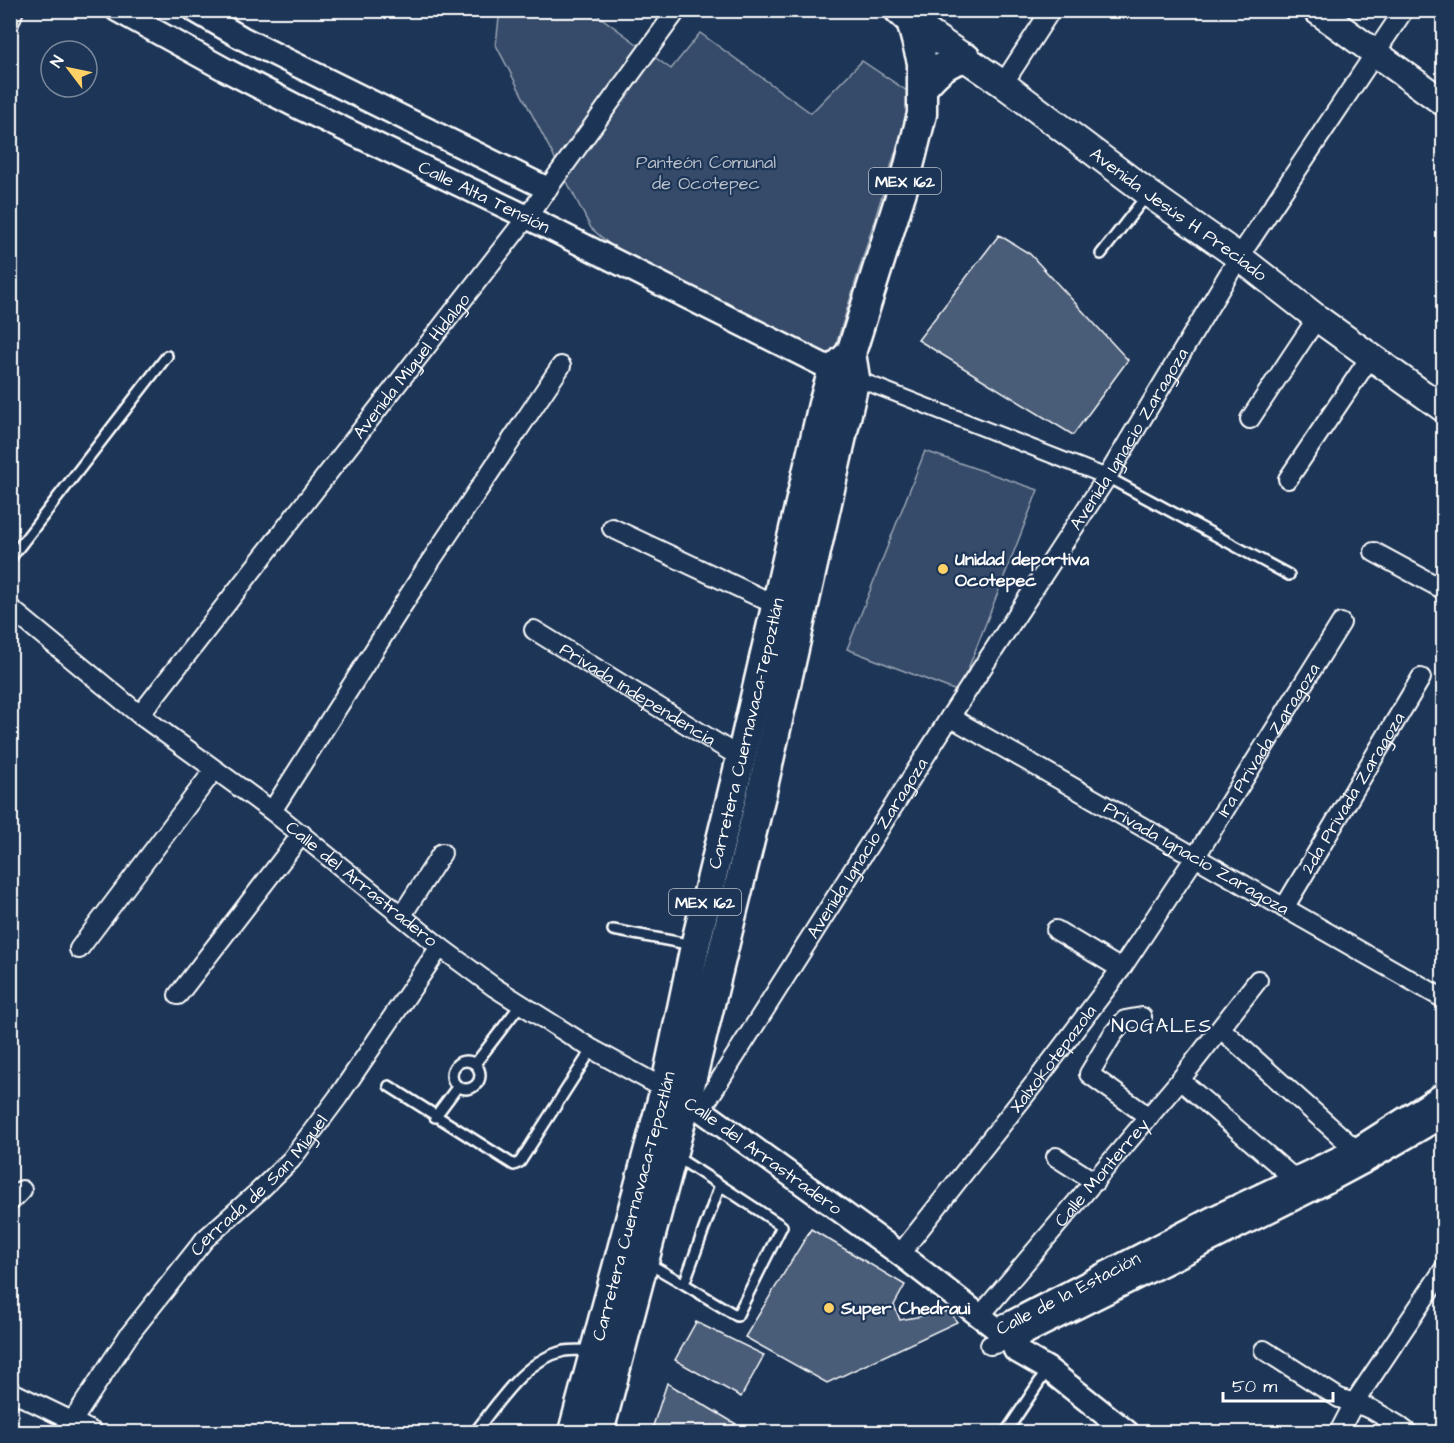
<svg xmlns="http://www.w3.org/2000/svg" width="1454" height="1443" font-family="'Architects Daughter',sans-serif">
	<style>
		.green { fill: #364b69; stroke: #9aa5b4; stroke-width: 1.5 }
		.building { fill: #4a5d79; stroke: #fff; stroke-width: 1.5 }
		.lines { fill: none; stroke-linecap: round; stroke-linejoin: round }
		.service-casing { stroke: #fff; stroke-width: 14 }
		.pedestrian-casing { stroke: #fff; stroke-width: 18 }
		.minor-casing { stroke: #fff; stroke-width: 22 }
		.tertiary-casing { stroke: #fff; stroke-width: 27 }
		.secondary-casing { stroke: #fff; stroke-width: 30 }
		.primary-casing { stroke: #fff; stroke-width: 33 }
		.service { stroke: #1d3557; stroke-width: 9 }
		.pedestrian { stroke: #1d3557; stroke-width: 14 }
		.minor { stroke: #1d3557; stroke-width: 18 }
		.tertiary { stroke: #1d3557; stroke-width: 22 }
		.secondary { stroke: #1d3557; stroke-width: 26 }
		.primary { stroke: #1d3557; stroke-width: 28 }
		.poi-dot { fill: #ffd166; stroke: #1d3557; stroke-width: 2 }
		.labels { text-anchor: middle; stroke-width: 4.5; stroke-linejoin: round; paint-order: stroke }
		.shield { fill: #1d3557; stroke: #bbc2cd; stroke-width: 1.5 }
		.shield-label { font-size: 16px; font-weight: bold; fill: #fff }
		.park-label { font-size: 18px; fill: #b9c0ca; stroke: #1d3557 }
		.street-label { font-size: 18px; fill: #fff; stroke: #1d3557 }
		.poi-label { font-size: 18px; font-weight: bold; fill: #fff; stroke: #1d3557; text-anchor: start }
		.neighbourhood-label { font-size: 20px; letter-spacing: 1.5px; fill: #fff; stroke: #1d3557 }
	</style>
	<rect width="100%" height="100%" fill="#1d3557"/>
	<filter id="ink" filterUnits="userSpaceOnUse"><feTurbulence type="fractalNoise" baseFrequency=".0167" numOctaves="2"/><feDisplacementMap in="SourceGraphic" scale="12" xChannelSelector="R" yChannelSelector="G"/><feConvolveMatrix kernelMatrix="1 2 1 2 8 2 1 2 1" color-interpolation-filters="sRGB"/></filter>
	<g filter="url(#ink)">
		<path class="green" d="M504,11H592L671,69L700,33L811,113L862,61L913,95L836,345L829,357L614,248L591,228L496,45L499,18Z
			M925,451L1038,490L959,692L847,649Z"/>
		<path class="building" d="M999,235L1030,254L1128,360L1073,435L918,340Z
			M811,1229L905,1285L894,1305L900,1320L950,1311L957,1322L827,1383L745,1337Z
			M696,1322L764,1355L741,1397L675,1360Z
			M667,1383L736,1424L719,1432H669L653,1426Z"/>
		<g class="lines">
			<g class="service-casing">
				<path id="service" d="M1101,254L1147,195
					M1107,477L1289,575
					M10,559L167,356
					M613,930L693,945
					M452 1075a14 14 0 1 1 28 0a14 14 0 1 1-28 0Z
					M475,1064L521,1004
					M389,1086L514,1165L520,1162L592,1049
					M435,1117L458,1086
					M646,1262L684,1284L720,1185L675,1156
					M684,1284L737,1316L782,1226L720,1185
					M475,1432C499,1402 524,1360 564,1351C573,1350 583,1350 593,1350
					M1006,1432L1048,1369"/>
			</g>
			<g class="pedestrian-casing">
				<path id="pedestrian" d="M855,378L1107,477"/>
			</g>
			<g class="minor-casing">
				<g id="minor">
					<path d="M10,21L14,10"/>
					<path d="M1003,84L1051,10"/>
					<path d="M1250,419L1317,318"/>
					<path d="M1288,479L1371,356"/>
					<path d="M612,528L776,605"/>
					<path d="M1374,552L1444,590"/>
					<path id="s1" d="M10,608L140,715L272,811L440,947L494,987L592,1049L665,1089"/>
					<path id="s2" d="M534,630L741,758"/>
					<path id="s3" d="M140,715L527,217L677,10"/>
					<path id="s4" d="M950,717L1444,999"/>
					<path d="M272,811L430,562L561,366"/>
					<path id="s5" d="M1284,908L1421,678"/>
					<path d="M402,915L442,853"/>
					<path d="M1056,930L1121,969"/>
					<path d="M79,949L214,770"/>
					<path d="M178,995L302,834"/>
					<path d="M1142,1017L1125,1020L1113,1034L1089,1074L1149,1117"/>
					<path d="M1221,1029L1356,1150"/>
					<path d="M1180,1080L1304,1187"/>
					<path id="s6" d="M701,1110L950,717L1107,477L1239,257L1404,10"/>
					<path d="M1056,1157L1095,1182"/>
					<path d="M10,1202L22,1190"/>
					<path id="s7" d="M900,1254L1037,1080L1121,969L1196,856L1341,623"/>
					<path id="s8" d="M980,1316L1180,1080L1258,980"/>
					<path d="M990,1345L1011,1340"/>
					<path d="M1264,1350L1339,1398L1371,1409L1398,1425L1407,1432"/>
					<path d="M10,1391L72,1421L93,1432"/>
					<path id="s9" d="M65,1432L129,1335L205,1239L258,1192L291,1160L338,1097L440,947"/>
					<path d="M1339,1432L1354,1403L1444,1269"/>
				</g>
			</g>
			<g class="tertiary-casing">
				<g id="tertiary">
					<path id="s10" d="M117,10L226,70L298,107L527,217L833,370L848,376"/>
					<path d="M194,10L242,38L546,188"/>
					<path id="s11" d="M674,1095L701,1110L900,1254L1011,1340L1015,1350L1048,1369L1127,1432"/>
					<path id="s12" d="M997,1330L1211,1219L1356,1150L1444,1094"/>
					<path d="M1011,1340L1309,1191L1367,1160L1444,1115"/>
				</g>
			</g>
			<g class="secondary-casing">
				<g id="secondary">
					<path d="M1316,10L1444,103"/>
					<path id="s13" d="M911,21L1003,84L1148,193L1239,257L1317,318L1444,409"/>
				</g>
			</g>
			<g class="primary-casing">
				<g id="primary">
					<path d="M923,87C936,72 946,61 966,58"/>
					<path id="s14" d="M573,1432L665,1089L695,946L741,758L823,404L833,370L851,353L906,178L922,114V62L911,21L899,10"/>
					<path d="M599,1432L686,1102L762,791L855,378L851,353"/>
				</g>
			</g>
			<use href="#service" class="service"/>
			<use href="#pedestrian" class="pedestrian"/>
			<use href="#minor" class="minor"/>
			<use href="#tertiary" class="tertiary"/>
			<use href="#secondary" class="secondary"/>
			<use href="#primary" class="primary"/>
		</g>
	</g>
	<g class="poi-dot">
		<circle cx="943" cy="569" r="6"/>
		<circle cx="829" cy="1308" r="6"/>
	</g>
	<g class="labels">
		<g class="shield">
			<rect x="869" y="168" width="72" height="26" rx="4.5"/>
			<rect x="669" y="889" width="72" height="26" rx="4.5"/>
		</g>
		<g class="shield-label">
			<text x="905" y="187">MEX 162</text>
			<text x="705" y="908">MEX 162</text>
		</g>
		<g class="park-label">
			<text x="706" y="168">Panteón Comunal<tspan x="706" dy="21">de Ocotepec</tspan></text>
		</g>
		<g class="street-label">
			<text dy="6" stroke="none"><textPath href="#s10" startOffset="412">Calle Alta Tensión</textPath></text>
			<text dy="6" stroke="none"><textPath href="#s13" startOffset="330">Avenida Jesús H Preciado</textPath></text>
			<text dy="6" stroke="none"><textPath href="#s3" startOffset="442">Avenida Miguel Hidalgo</textPath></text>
			<text dy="6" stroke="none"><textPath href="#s6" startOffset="796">Avenida Ignacio Zaragoza</textPath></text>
			<text dy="6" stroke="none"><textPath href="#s2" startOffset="122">Privada Independencia</textPath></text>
			<text dy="6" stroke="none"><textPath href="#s14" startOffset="720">Carretera Cuernavaca-Tepoztlán</textPath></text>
			<text dy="6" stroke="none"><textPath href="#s7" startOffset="633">1ra Privada Zaragoza</textPath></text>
			<text dy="6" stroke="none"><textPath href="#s5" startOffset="134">2da Privada Zaragoza</textPath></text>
			<text dy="6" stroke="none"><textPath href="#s6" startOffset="310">Avenida Ignacio Zaragoza</textPath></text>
			<text dy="6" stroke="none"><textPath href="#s4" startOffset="284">Privada Ignacio Zaragoza</textPath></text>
			<text dy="6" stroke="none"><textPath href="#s1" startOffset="447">Calle del Arrastradero</textPath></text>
			<text dy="6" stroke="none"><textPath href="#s7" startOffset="248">Xalxokotepazola</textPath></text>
			<text dy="6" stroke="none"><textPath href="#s11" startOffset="108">Calle del Arrastradero</textPath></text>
			<text dy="6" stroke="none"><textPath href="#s8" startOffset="188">Calle Monterrey</textPath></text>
			<text dy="6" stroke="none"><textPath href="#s9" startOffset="315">Cerrada de San Miguel</textPath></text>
			<text dy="6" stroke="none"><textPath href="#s14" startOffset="234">Carretera Cuernavaca-Tepoztlán</textPath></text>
			<text dy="6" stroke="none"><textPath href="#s12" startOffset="80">Calle de la Estación</textPath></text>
		</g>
		<g class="poi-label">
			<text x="955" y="565">Unidad deportiva<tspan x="955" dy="21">Ocotepec</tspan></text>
			<text x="841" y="1314">Super Chedraui</text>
		</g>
		<g class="neighbourhood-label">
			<text x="1162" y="1032">NOGALES</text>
		</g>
	</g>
	<rect width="1454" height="1443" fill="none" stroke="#1d3557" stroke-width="36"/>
	<rect x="18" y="18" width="1418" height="1407" fill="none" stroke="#fff" stroke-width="2" filter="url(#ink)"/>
	<g transform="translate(69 69) rotate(302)"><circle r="28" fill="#1d3557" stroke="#77869a" stroke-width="1.5"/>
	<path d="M0-4.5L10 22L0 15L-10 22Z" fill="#ffd166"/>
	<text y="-9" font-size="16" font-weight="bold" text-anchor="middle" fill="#ffffff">N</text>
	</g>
	<path d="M1223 1392v9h110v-9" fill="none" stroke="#ffffff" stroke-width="3"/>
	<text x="1232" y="1392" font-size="18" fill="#ffffff" stroke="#1d3557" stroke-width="4.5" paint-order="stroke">50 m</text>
</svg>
